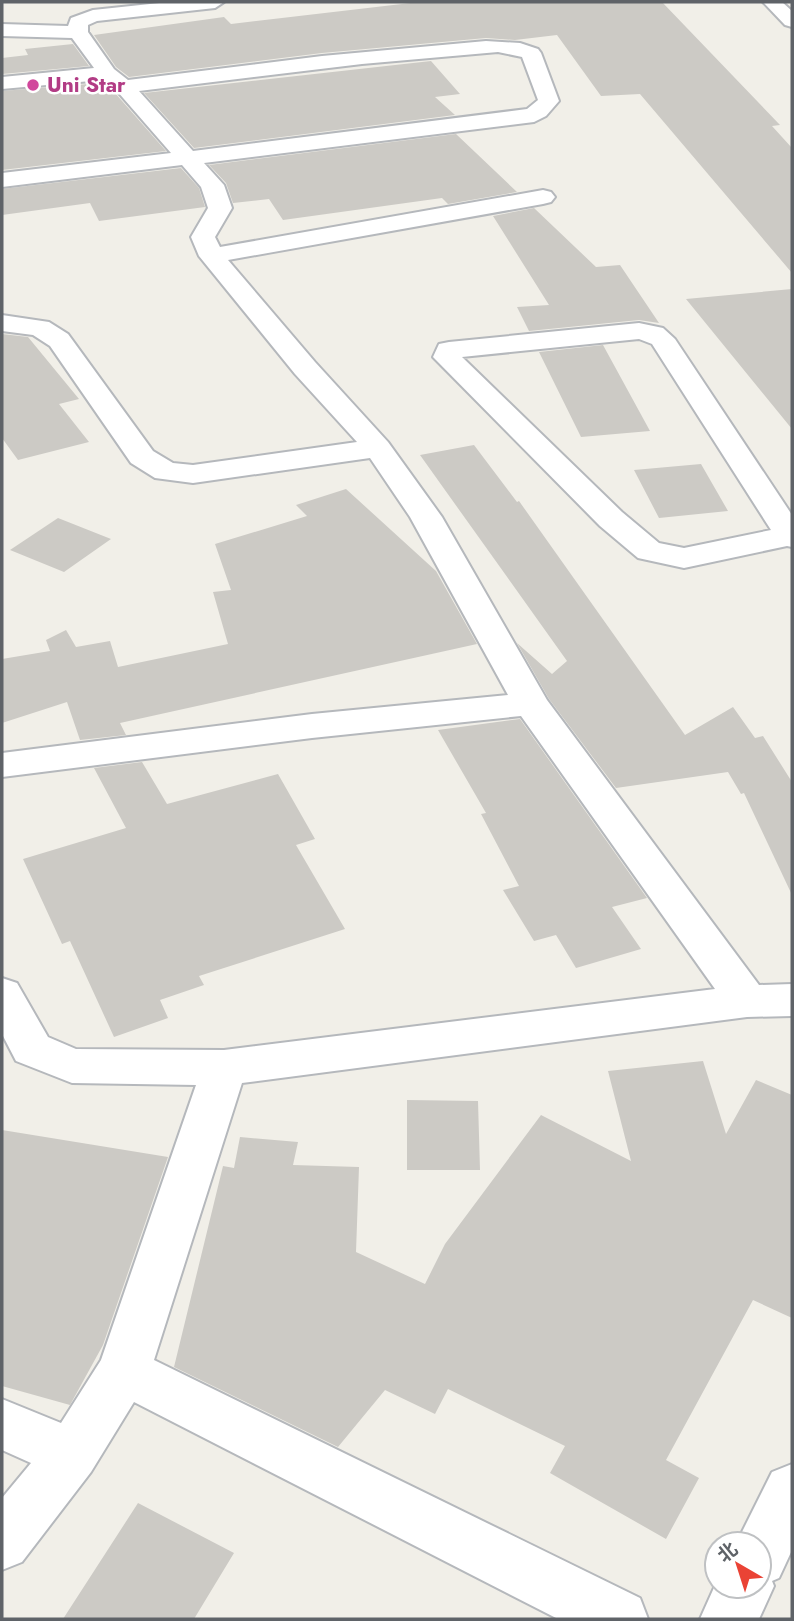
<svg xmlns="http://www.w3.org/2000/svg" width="794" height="1621" font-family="Jost,'Noto Sans SC',sans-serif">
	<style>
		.building { fill: #cccac5 }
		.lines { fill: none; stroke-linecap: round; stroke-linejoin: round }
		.minor-casing { stroke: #b5b8bc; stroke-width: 4 }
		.minor { fill: #fff; fill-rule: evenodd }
		.hotel-dot { fill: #d1479c; stroke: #fff; stroke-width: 2.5 }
		.labels { text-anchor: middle; stroke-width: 5; stroke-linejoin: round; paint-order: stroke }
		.far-hotel-label { font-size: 21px; font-weight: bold; fill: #b23c85; stroke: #fff; text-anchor: start }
	</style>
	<rect width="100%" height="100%" fill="#f1efe8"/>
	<path class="building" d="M419,2H662L780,125L772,126L792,148V273L640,94L601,96L557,35L515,40L486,38L322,53L129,77L116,67L94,35L224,17L231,24Z
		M73,44L89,66L2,74V58L28,55L25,49Z
		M431,61L460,94L435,97L455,115L194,148L144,93Z
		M101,83L115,93L166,151L2,170V91Z
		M456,134L517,192L448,204L442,198L283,220L269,199L233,203L226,183L209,165Z
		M181,168L199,188L205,207L99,221L90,203L2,215V189Z
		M534,208L596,267L620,265L659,323L639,320L529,331L517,307L549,305L493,216Z
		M792,289V429L686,299Z
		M2,334L28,337L79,399L59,404L89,442L18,460L2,438Z
		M603,345L650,431L581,437L539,352Z
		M474,445L517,502L519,501L685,735L733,707L755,738L763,736L792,782V895L744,793L741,794L728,772L616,788L549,699L517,643L552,674L567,661L420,455Z
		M701,464L728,511L659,518L634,470Z
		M346,489L436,571L477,644L120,723L126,735L80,740L67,702L2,723V659L50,651L46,640L66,630L76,647L110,641L118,667L228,644L213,592L231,590L215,544L307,516L296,505Z
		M58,518L111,539L64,572L10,550Z
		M520,719L647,898L612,907L641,949L576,968L556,935L534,941L503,890L519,886L481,814L486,813L438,730Z
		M142,762L167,804L278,774L315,839L296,845L345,929L199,976L204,985L160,1000L168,1018L114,1037L70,941L62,944L23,859L126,828L94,768Z
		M703,1061L726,1134L756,1080L792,1095V1318L753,1300L666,1460L699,1478L666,1539L550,1473L565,1446L448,1389L435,1414L385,1390L338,1447L174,1367L223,1166L234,1168L240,1137L298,1142L293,1165L359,1167L356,1252L425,1284L445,1244L541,1115L631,1161L608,1071Z
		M407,1100L478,1101L480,1170H407Z
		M2,1130L168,1157L103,1345L70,1405L2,1386Z
		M138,1503L234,1553L194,1619H63Z"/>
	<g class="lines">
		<g class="minor-casing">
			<path id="minor" d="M169,2H224L215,8L97,21L88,25V32L114,69L128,80L322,56L486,41L520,43L538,49L541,53L559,101L546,116L534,122L204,163L224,185L232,208L215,237L220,247L543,190L551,192L555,197L551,202L543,204L228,260L315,362L388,442L442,517L547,700L759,985L792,984V1016L747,1017L242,1083L154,1360L640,1598L648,1619H558L134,1402L91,1472L22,1562L2,1570V1498L31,1463L2,1450V1399L61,1423L101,1360L196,1085L72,1083L16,1061L2,1034V978L17,983L48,1037L76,1049L224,1050L715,989L521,716L312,738L2,777V753L312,714L508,695L410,517L370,458L193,483L155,478L131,463L50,346L33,335L2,331V315L49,322L68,334L153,451L173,463L193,465L357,442L295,374L199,256L191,237L208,208L201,187L182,165L2,187V173L171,153L117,91L102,80L2,89V77L94,68L72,38L2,36V24L68,26L71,18L93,10ZM498,52L522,57L538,100L527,109L193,151L139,91L362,64Z
				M763,2H782L792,11V27L785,25Z
				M639,323L663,328L675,339L792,515V547L787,546L684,568L638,558L600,526L433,357L439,344L449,342ZM639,339L652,344L771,530L684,548L659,543L622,512L462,357Z
				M792,1464V1550L779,1578L772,1581L774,1586L759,1619H700L717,1581V1586H759V1544H736L772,1472Z"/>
		</g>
		<use href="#minor" class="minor"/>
	</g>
	<circle class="hotel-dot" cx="33" cy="85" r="7"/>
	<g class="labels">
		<g class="far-hotel-label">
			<text x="47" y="92">Uni Star</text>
		</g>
	</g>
	<rect width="794" height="1621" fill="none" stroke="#5f6368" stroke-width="7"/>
	<g transform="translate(738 1565) rotate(321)"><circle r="33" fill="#ffffff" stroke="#bfc1c3" stroke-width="2"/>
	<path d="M0-5L12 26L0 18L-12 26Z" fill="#ea4335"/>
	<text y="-10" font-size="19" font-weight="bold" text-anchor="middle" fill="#5f6368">北</text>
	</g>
</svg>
